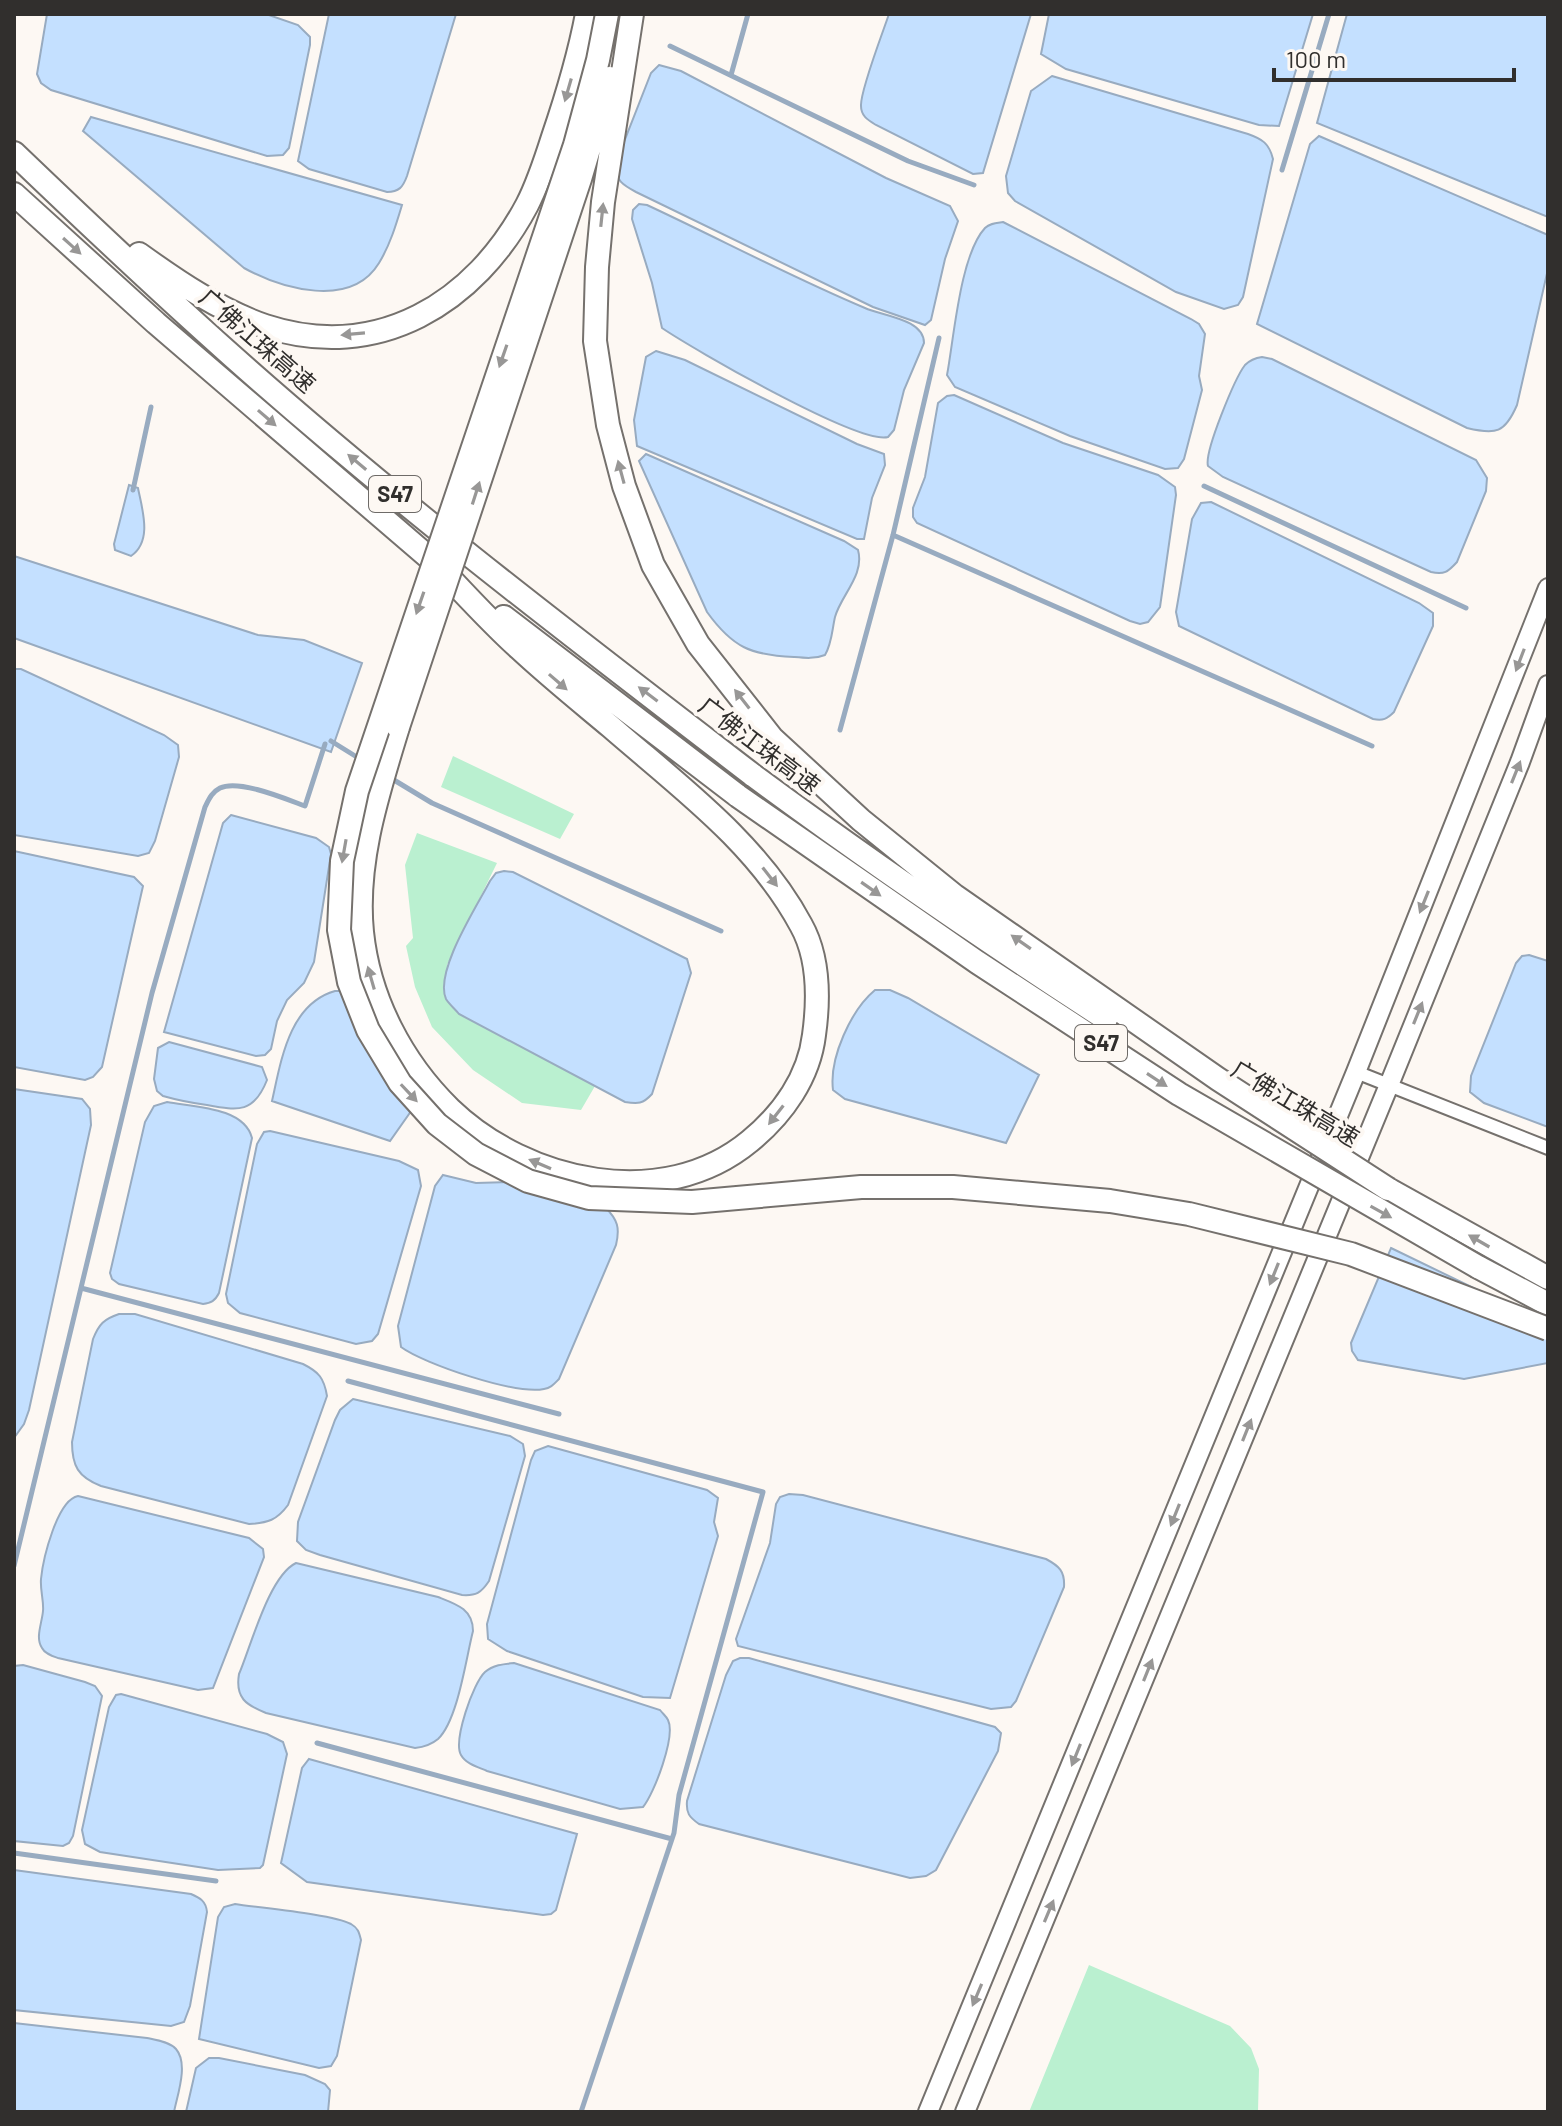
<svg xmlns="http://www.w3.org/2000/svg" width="1562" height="2126" font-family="Barlow,'Noto Sans SC',sans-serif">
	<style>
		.green { fill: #baf0d0 }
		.water { fill: #c4e0ff; stroke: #98abc0; stroke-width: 2 }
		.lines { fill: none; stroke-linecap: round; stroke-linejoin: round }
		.stream { stroke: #98abc0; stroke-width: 5 }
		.minor-casing { stroke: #75716d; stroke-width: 16 }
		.secondary-casing { stroke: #75716d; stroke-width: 22 }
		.motorway-casing { stroke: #75716d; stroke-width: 26 }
		.minor { stroke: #fff; stroke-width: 12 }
		.secondary { stroke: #fff; stroke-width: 18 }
		.motorway { stroke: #fff; stroke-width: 22 }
		.motorway-bridge-casing { stroke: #75716d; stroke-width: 26; stroke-linecap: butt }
		.motorway-bridge { stroke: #fff; stroke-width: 22 }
		.oneway { fill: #989796 }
		.labels { text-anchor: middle; stroke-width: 8; stroke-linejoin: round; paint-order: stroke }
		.shield { fill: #fdf8f3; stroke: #6e6b68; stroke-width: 2 }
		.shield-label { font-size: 22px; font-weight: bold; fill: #312f2d }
		.street-label { font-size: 24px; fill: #312f2d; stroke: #fdf8f3 }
	</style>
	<rect width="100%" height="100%" fill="#fdf8f3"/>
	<path class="green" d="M453,756L574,814L560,839L441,787Z
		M417,833L497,863L447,965L446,1000L459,1014L595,1086L581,1110L522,1103L473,1070L432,1027L415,987L406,946L413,938L405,865Z
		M1089,1965L1230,2026L1251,2048L1259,2069L1258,2112H1029Z"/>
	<path class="water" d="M47,14H266L298,25L310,37V45L289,148L283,155L267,156L51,90L41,83L37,74Z
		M329,14H456L407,176C403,187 399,192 387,192L309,169L298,161Z
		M889,14H1031L983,173L973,174L876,125C868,120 861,116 861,106C860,91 883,32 889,14Z
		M1049,14H1313L1279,126L1259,125L1066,69L1041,54Z
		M1347,14H1548V217L1317,123Z
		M659,65L681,71L886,178L950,206L958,221L945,259L931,320L925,325L873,307L636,192C623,185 616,181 615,165L651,73Z
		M1052,76L1248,134C1262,139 1269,143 1273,159L1243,297L1238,305L1224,309L1176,292L1015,201L1008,193L1006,176L1031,91Z
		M91,117L402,205C396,225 390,245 379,263C351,309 282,289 244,268L83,131Z
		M1319,136L1548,235V269L1517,405C1505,433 1496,435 1467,428L1257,324L1310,144Z
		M639,204L647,205C720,239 791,277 865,308C883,316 924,319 924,343L904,390L894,430L888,437C859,445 693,349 662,328L652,283L632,219L633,210Z
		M1003,222L1191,319L1199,324L1205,334L1199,376L1202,390L1184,459L1178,468L1165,469L1070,436L955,387L947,375C954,338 960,255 985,228C990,223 996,223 1003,222Z
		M656,351L685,360L857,444L884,454L885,465L872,498L864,539H857L637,446L634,420L646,357Z
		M1262,357L1272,359L1476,460L1487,478L1486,491L1457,562C1448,572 1444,575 1431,572L1223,477L1208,466C1204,452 1235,378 1245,365C1250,360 1255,358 1262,357Z
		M954,395L1063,443L1158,475L1175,487L1176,495L1160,607L1148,622L1140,624L1130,621L917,523L913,517V508L925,477L938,403L947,396Z
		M646,454L844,541L858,550C865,575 841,595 835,617C832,630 832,643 825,655C815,659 805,658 794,657C751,655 733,648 707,612L639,461Z
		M129,485L138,488C142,509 153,541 131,556L115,550L114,544Z
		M1211,502L1419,603L1433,613V626L1394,712C1387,719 1383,721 1373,719L1179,626L1176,612L1192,519L1201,503Z
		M14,556L258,635L304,640L362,663L331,752L14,638Z
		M14,669H21L164,735L178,745L179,757L155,841L149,853L138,856L14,835Z
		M231,815L316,838L329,847L331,854L314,962L304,983L287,1000L277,1021L271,1049L265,1055L256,1056L164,1032L223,823Z
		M14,851L134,877L143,886L102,1067L93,1077L85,1080L14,1067Z
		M504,871L513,872L687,959L691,973L652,1094C643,1104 638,1104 625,1102L459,1014C455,1009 449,1004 446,999C434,972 477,906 490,881L496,873Z
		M1529,955L1548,961V1127L1484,1103L1470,1092L1471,1076L1516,963L1522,956Z
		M875,990H890L908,998L1039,1075L1006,1143L845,1099L833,1090C829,1058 851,1010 875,990Z
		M335,991H350L421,1097L390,1141L272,1101C281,1061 289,1004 335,991Z
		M169,1042L262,1067L267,1080C254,1113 239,1111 207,1105C192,1103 177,1100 163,1096L157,1091L154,1079L158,1048Z
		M14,1089L82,1099L90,1109L91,1125L29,1410L24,1424L14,1438Z
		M167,1102C194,1107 244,1107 252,1138L219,1293C215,1301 211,1303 203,1304L119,1284L112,1279L110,1273L145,1122L154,1106Z
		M270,1131L399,1161L418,1170L421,1186L378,1334L372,1341L356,1344L240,1313L228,1303L226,1294L257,1144L264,1132Z
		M443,1175L476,1183L514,1182L605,1207C618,1220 620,1228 616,1245L559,1379C554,1384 551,1388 544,1389C516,1395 424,1364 401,1347L398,1326L435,1186Z
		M1391,1248L1548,1324V1363L1464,1379L1358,1360L1352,1351L1351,1343Z
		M119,1314H135L303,1364C319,1372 324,1378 327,1396L288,1505C277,1520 268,1523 249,1524L101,1486C78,1477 72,1466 72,1442L93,1339C99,1324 104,1319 119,1314Z
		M353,1399L510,1436L523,1444L525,1456L489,1581C481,1593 476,1596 462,1595L320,1555L306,1550L297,1541L298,1522L335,1420L340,1410Z
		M548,1446L707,1490L718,1498L714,1522L718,1536L670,1698L643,1697L507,1651L488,1639L487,1624L531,1460L535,1451Z
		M789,1494L803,1495L1046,1559C1059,1566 1065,1571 1064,1587L1016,1701L1011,1707L991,1709L738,1646L736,1639L770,1543L776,1504L780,1497Z
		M78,1496L249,1538L263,1549L264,1557L213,1688L198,1690L58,1658C52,1656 45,1654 42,1648C35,1638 42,1623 43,1611C44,1601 40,1590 41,1579C43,1559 57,1500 78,1496Z
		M296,1563L438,1597C456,1604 473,1609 473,1631C466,1658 458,1720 438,1739C431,1745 424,1747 415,1748L266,1713C246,1705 235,1698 239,1674C251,1646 269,1576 296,1563Z
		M740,1658H749L995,1727L1001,1733L998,1751L936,1870L926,1876L910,1878L699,1824C689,1817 686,1813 687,1801L726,1675L733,1661Z
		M514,1663L660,1710C663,1714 666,1716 668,1720C676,1736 654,1794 643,1807L620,1809L487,1771C478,1767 466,1764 461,1755C453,1741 473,1683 485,1672C493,1665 503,1664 514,1663Z
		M23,1665L85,1682L95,1686L102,1696L73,1836L69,1843L63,1846L14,1841V1666Z
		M121,1694L267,1734L283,1742L287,1754L263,1865L260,1868L218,1870L100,1852L85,1844L82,1830L109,1707L116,1695Z
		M309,1759L577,1834L556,1910L551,1914L543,1915L307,1882L281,1863L302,1768Z
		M14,1870L191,1894C200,1898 206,1901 207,1912L190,2006L184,2022L171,2026L14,2010Z
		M235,1904C260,1908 332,1914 351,1924C358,1928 359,1932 361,1940L337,2056L331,2066L319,2068L199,2039L218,1917L224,1907Z
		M14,2023L147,2038C156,2040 170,2042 176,2049C189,2064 177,2096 174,2112H14Z
		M209,2058H219L305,2075L325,2084L330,2090L328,2112H186L196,2068Z"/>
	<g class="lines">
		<path class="stream" d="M670,46L908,161L974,185
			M731,75L748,14
			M1282,170L1329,14
			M1204,486L1466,608
			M133,490L151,407
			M893,535L1372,746
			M840,730L893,535L939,338
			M331,741L360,759
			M389,777L432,803L721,931
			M81,1288L559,1414
			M348,1381L763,1492L679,1795L674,1833L581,2112
			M14,1566L152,993L205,807C209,799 212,792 220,788C239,779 286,799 305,806L325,744
			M317,1743L672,1839
			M14,1853L216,1881"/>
		<g class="minor-casing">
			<path id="minor" d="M1356,1072L1548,1148"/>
		</g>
		<g class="secondary-casing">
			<path id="secondary" d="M928,2112L1356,1072L1548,588
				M965,2112L1389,1085L1520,762L1548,685"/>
		</g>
		<g class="motorway-casing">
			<path id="motorway" d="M14,153C85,221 157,289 231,355C398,504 577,640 754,776
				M14,194L156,323L448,574
				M139,254C178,282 219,310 265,326C378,363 475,303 527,205C538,184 546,159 553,137C567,96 579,56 587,14
				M504,617L738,796
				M398,727C378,793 355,862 362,932C369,999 402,1062 450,1109C527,1183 663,1213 750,1141C783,1114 809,1077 814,1035C819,999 819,957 801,925C757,843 680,787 611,727C580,701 549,676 520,649C492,624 467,596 441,569
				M1388,1189L1548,1278
				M1478,1267L1548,1304"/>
		</g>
		<use href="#minor" class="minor"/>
		<use href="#secondary" class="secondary"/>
		<use href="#motorway" class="motorway"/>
		<g class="motorway-bridge-casing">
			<path id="motorway-bridge" d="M607,14L598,60L575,145L357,791L342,861L339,930L349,982L368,1030L400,1083L437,1124L476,1154L528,1181L589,1198L692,1202L861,1187H953L1110,1201L1189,1214L1351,1254L1548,1329
				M632,14L603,202L597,267L595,341L608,425L624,486L653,565L698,644L772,738L861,820L955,896L1218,1079L1388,1189
				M398,727L580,179L610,78
				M754,776C869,861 986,941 1106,1019
				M738,796L977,962L1179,1094L1478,1267"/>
		</g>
		<use href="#motorway-bridge" class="motorway-bridge"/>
	</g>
	<defs><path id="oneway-solid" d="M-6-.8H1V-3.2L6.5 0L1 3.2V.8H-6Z" transform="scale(2)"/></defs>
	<g class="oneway">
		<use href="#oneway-solid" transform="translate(568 90) rotate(106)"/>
		<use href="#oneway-solid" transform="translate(602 215) rotate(-84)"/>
		<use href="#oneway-solid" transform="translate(72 246) rotate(42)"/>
		<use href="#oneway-solid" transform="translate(353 334) rotate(175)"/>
		<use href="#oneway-solid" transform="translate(503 356) rotate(109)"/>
		<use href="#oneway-solid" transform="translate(267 418) rotate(41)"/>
		<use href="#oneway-solid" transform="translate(357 462) rotate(-140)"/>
		<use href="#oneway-solid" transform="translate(621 472) rotate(-105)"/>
		<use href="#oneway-solid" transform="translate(476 493) rotate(-72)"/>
		<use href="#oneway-solid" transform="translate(420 603) rotate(109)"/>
		<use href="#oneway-solid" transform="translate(1520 660) rotate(111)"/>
		<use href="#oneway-solid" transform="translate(558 682) rotate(41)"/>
		<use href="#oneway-solid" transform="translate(648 694) rotate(-143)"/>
		<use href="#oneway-solid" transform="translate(742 699) rotate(-128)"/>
		<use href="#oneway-solid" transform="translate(1516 772) rotate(-68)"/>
		<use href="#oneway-solid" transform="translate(344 851) rotate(100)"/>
		<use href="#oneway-solid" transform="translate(770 877) rotate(52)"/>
		<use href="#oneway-solid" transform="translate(871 889) rotate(35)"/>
		<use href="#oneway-solid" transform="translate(1424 902) rotate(112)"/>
		<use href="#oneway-solid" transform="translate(1021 942) rotate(-145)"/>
		<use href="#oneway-solid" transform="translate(371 978) rotate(-106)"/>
		<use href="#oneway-solid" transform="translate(1418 1013) rotate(-68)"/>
		<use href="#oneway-solid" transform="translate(1157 1080) rotate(33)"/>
		<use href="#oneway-solid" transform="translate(409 1093) rotate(47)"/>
		<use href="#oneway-solid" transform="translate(776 1115) rotate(128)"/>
		<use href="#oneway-solid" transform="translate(540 1164) rotate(-157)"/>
		<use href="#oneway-solid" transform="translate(1381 1212) rotate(29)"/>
		<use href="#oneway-solid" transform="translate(1479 1241) rotate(-150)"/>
		<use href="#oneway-solid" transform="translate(1274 1274) rotate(112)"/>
		<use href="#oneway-solid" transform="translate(1247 1430) rotate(-68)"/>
		<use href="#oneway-solid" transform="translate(1175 1515) rotate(112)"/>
		<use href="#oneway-solid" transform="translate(1148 1670) rotate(-68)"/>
		<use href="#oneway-solid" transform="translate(1076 1755) rotate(112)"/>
		<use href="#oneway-solid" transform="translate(1049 1911) rotate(-67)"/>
		<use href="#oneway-solid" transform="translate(977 1995) rotate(113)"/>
	</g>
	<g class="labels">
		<g class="shield">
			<rect x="369" y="476" width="52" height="36" rx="6"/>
			<rect x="1075" y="1025" width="52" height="36" rx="6"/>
		</g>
		<g class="shield-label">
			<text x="395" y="502">S47</text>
			<text x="1101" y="1051">S47</text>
		</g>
		<g class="street-label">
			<text transform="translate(257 341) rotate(41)" y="8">广佛江珠高速</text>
			<text transform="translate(759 746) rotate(37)" y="8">广佛江珠高速</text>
			<text transform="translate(1295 1104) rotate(31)" y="8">广佛江珠高速</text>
		</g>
	</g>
	<rect width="1562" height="2126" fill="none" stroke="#312f2d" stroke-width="32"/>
	<path d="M1274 68v12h240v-12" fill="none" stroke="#312f2d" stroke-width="4"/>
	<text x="1286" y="68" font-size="24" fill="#312f2d" stroke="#fdf8f3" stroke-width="6" paint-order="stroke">100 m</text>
</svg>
